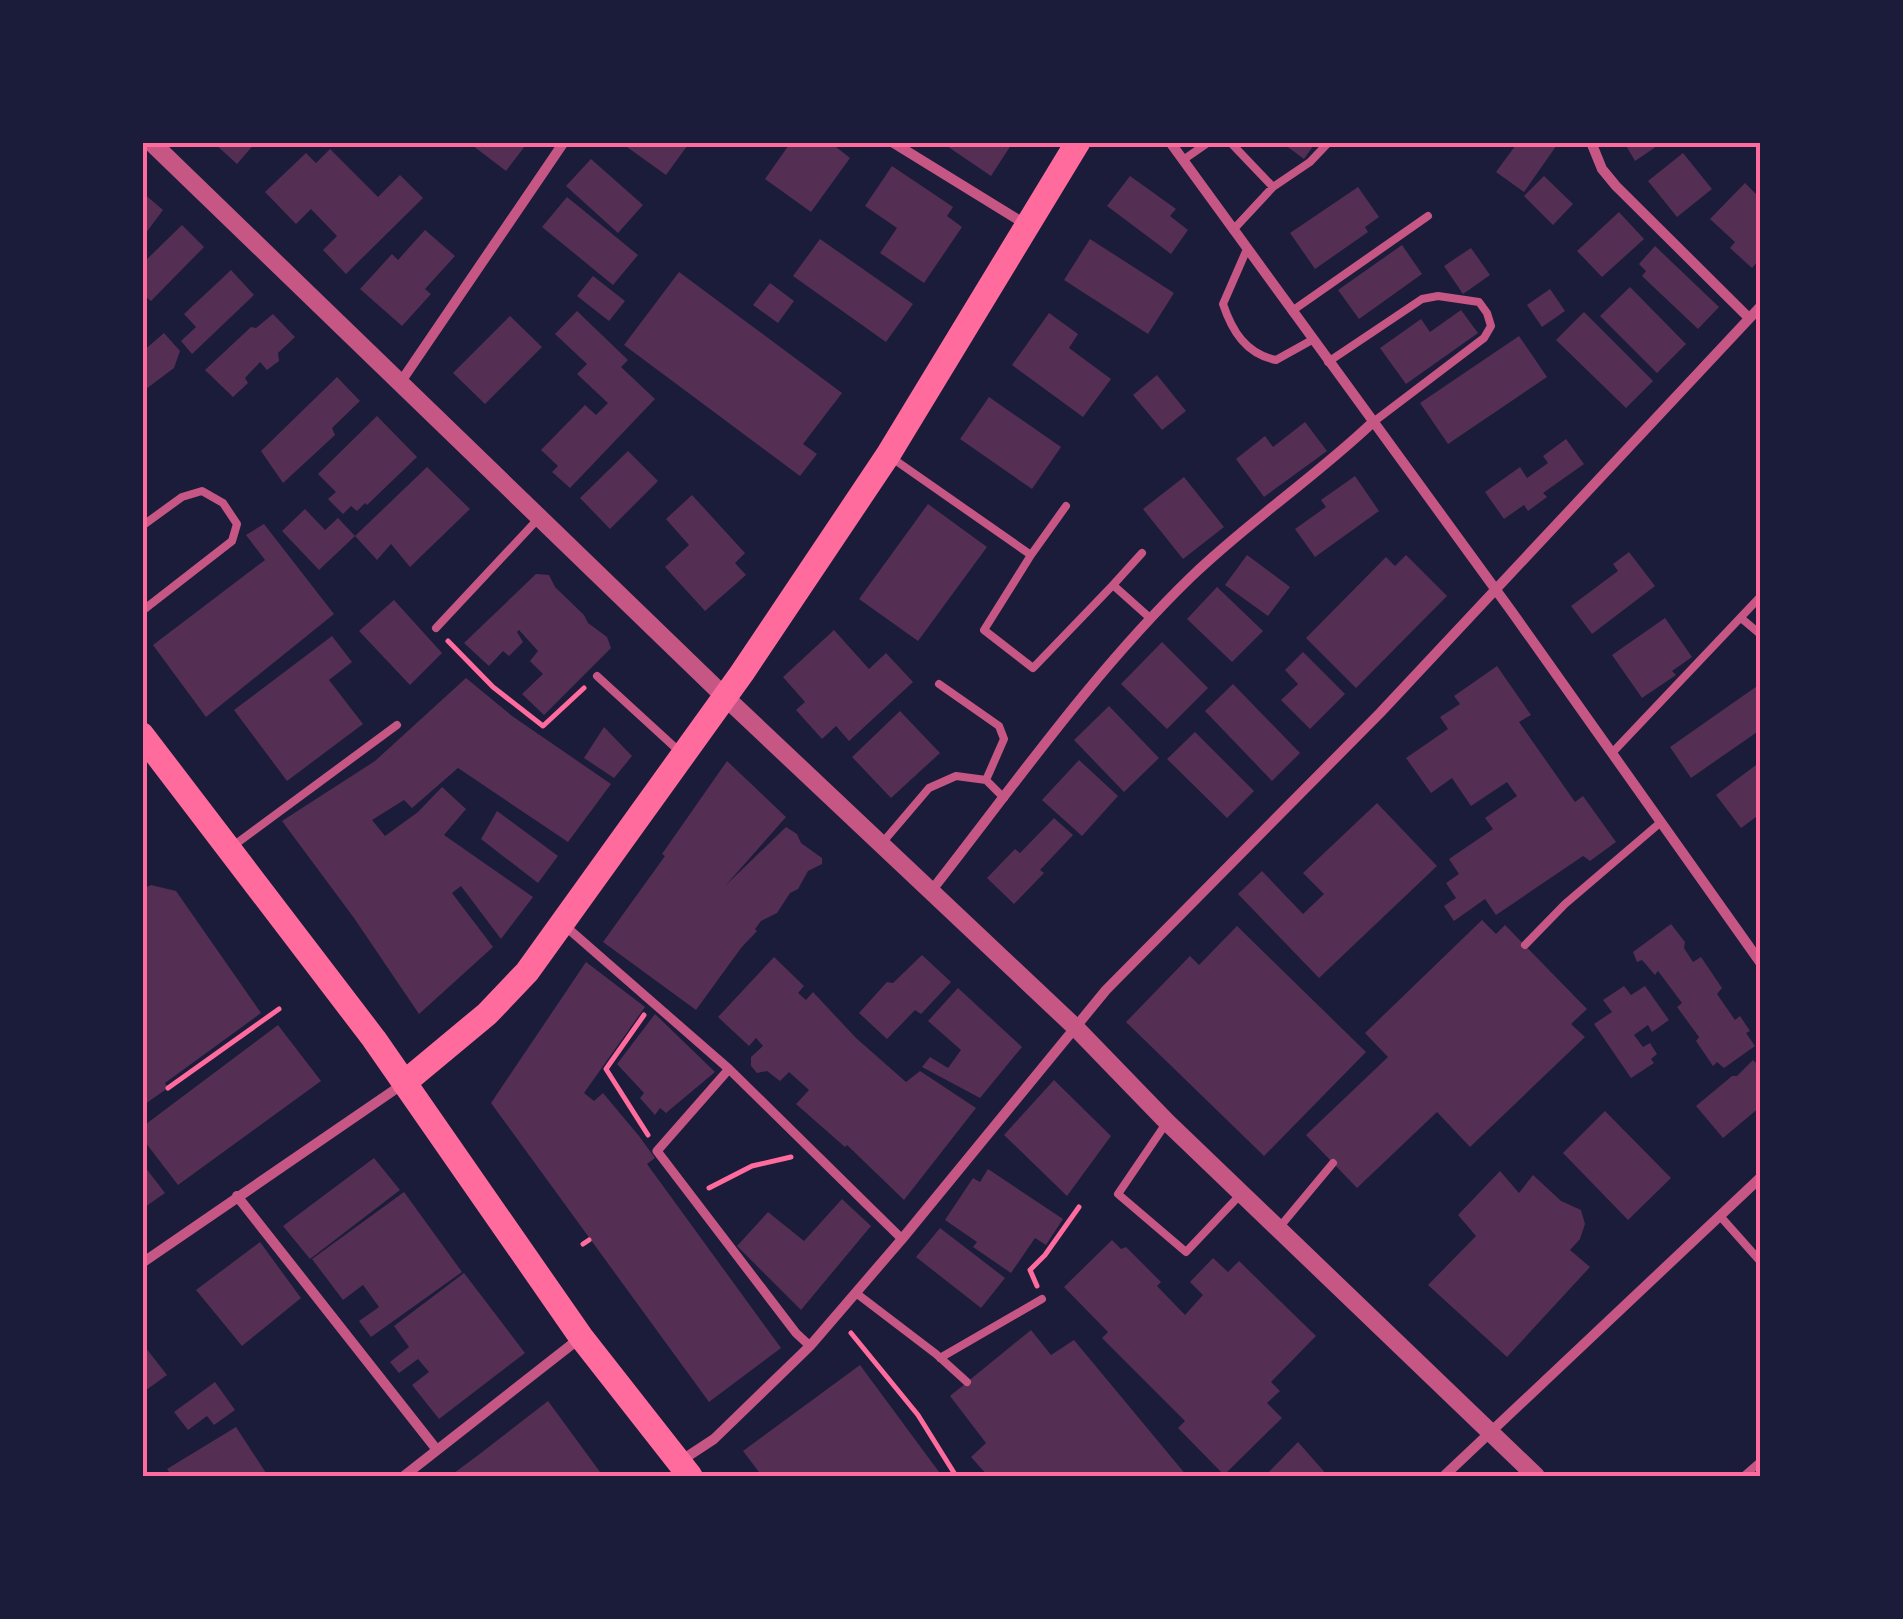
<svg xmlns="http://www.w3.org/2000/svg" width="1903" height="1619" font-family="Bitter,serif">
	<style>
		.building { fill: #542f53 }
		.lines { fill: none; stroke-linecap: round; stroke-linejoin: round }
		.path { stroke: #ff6b9d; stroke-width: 5 }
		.service { stroke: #c65784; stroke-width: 8 }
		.pedestrian { stroke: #c65784; stroke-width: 9 }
		.minor { stroke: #c65784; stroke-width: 10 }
		.tertiary { stroke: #c65784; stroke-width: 18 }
		.primary { stroke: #ff6b9d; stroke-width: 25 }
		.neatline { fill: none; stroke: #ff6b9d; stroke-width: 4 }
	</style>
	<rect width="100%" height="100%" fill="#1b1b3a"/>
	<path class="building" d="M213,142H256L237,164Z
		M468,142H528L506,171Z
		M620,142H690L666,175Z
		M791,142H839L836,147L850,158L811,212L765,179Z
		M941,142H1013L991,176Z
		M1281,142H1316L1304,159Z
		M1518,142H1559L1524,192L1496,172Z
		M1624,142H1663L1635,161Z
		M330,149L378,197L400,175L423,198L346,274L323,250L337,236L311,209L296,224L265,192L306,153L316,163Z
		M1683,153L1712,189L1677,217L1648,181Z
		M591,159L643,205L618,233L566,186Z
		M892,166L953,207L947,216L962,227L924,283L880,253L897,228L865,206Z
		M1130,176L1176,209L1170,216L1188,230L1171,254L1107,206Z
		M1544,176L1573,204L1553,225L1524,196Z
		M1745,183L1760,198V259L1752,268L1730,248L1735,242L1710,219Z
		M1358,187L1379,217L1365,227L1368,232L1315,269L1290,233Z
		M142,192L163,210L142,238Z
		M567,197L638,255L613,285L542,227Z
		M1619,212L1644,239L1602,277L1577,251Z
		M182,225L204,247L151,301L142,294V264Z
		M425,230L455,256L425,289L431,294L402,326L360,289L392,254L398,260Z
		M820,239L913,304L886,342L793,276Z
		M1090,239L1174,293L1148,334L1064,280Z
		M1402,245L1422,274L1359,319L1338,290Z
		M1655,246L1719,307L1698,329L1642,276L1646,271L1639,264Z
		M1471,248L1490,275L1463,294L1444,266Z
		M231,270L254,295L192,354L181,341L196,327L184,314Z
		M679,272L842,393L803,444L817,454L800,476L624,345Z
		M593,276L625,301L609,321L577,296Z
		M770,283L794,301L778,323L753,305Z
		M1630,287L1686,344L1657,373L1600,316Z
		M1550,289L1565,311L1542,327L1527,305Z
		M1461,310L1478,333L1406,384L1380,348L1421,319L1430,332Z
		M577,311L628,360L621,367L655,399L570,488L552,472L558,466L541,450L585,405L596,415L608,403L577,374L587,364L555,334Z
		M1584,312L1653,381L1626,408L1556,340Z
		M1049,313L1078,334L1069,348L1111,379L1083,417L1012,365Z
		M273,314L295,337L278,353L279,361L267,370L260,362L245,378L248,383L233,397L205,370L251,327L256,328Z
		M510,316L542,347L485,404L453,373Z
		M164,333L180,351L174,368L142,392V352Z
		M1519,336L1547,377L1448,444L1420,403Z
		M1157,375L1186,411L1162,430L1133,395Z
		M337,377L360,401L332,428L335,435L283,483L261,451Z
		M989,397L1061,447L1032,489L960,439Z
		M377,416L417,457L367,505L365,503L357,511L351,506L343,514L328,499L336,492L318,474Z
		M1305,422L1327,451L1264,497L1236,459L1265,436L1273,447Z
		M1566,439L1584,464L1543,493L1547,497L1528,511L1524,505L1504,519L1485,492L1520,467L1527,478L1548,463L1543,456Z
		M628,451L658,481L610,529L580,498Z
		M427,467L470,509L410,567L391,544L377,560L355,536Z
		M1355,476L1379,511L1315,557L1295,529L1326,507L1321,500Z
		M1184,477L1224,527L1183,559L1143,509Z
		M692,495L745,553L735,563L746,575L705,611L665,567L689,545L666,519Z
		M928,504L987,547L918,641L859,599Z
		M305,509L325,530L338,518L355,536L319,570L282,531Z
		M264,524L334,614L206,717L153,645L265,560L246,535Z
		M1629,552L1655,586L1592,634L1571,606L1618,571L1613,564Z
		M1247,555L1290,587L1268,616L1225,585Z
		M1406,555L1447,596L1356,688L1306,638L1386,557L1395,566Z
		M536,574L549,575L555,587L584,615L588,623L607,637L611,648L544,715L522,694L543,674L530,661L538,651L519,630L517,632L523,642L509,656L503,651L489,666L464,643Z
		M1217,587L1263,631L1232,662L1187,619Z
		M394,600L442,653L410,685L359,631Z
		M1665,618L1692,657L1672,671L1676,675L1642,698L1612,655Z
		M834,630L869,669L886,653L913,682L849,741L836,726L822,739L796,710L805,702L783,677Z
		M332,636L352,662L329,680L363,724L287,781L234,710Z
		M1162,642L1208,688L1167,729L1121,684Z
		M1303,652L1345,694L1310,729L1281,700L1298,684L1285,670Z
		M1497,666L1531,715L1519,722L1575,802L1583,796L1616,842L1590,861L1583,856L1496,915L1485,899L1454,921L1444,906L1456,898L1446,883L1459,874L1449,859L1493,829L1485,818L1517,796L1507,782L1471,806L1452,778L1431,793L1406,758L1448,729L1440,717L1460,704L1454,696Z
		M466,678L512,716L611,784L568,842L458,768L412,808L404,800L372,820L385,836L418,812L442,787L466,809L444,835L533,897L501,939L461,886L452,893L493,947L419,1014L354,918L282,821L375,761Z
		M1233,684L1300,753L1272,781L1205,711Z
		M1760,684V730L1691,778L1670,747Z
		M1109,706L1159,758L1124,792L1074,740Z
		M900,711L940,753L891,798L852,757Z
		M604,727L632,756L614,778L584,758Z
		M1195,732L1254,791L1227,818L1167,759Z
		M1079,760L1118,796L1082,836L1042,800Z
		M727,761L786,817L726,885L786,827L797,834L801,843L822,858V864L808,871L798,889L790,893L777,913L761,921L755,929L757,931L741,948L696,1010L603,942L665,856L662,854Z
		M1760,762V814L1741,828L1716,795Z
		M1377,803L1437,866L1319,978L1238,894L1262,871L1303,914L1324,894L1303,873Z
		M497,811L558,856L538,883L481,839Z
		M1054,818L1073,835L1040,870L1044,873L1014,904L987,878L1015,849L1020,853Z
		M151,885L176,891L261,1013L165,1083L168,1088L142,1106V889Z
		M1482,920L1496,934L1505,925L1587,1009L1571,1024L1585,1037L1470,1147L1437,1112L1357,1188L1306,1135L1388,1057L1365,1033Z
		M1671,924L1685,942L1684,948L1693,962L1701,957L1722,988L1717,994L1735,1020L1740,1016L1750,1031L1746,1033L1755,1046L1724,1068L1717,1062L1713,1066L1696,1041L1699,1037L1677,1007L1682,1003L1658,971L1655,975L1642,960L1637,962L1633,952Z
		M1237,926L1366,1052L1264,1156L1126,1022L1190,956L1199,965Z
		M922,955L951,982L921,1014L915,1010L887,1039L859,1013L887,982L893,983Z
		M774,957L804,986L798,993L806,1000L813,992L856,1038L906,1082L920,1071L976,1108L904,1200L847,1145L845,1147L796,1104L809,1090L789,1072L780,1081L767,1071L757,1073L751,1066V1057L763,1046L756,1038L749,1046L718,1017Z
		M586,962L645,1007L584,1093L594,1101L603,1093L639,1136L655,1158L647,1164L781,1348L709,1402L491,1103Z
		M1624,986L1631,995L1645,986L1669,1020L1652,1032L1648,1025L1634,1035L1643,1047L1650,1043L1657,1054L1651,1059L1654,1063L1631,1078L1594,1024L1612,1012L1603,1000Z
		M958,988L1022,1047L980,1098L922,1067L930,1057L948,1068L961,1050L928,1021Z
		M655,1014L715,1072L666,1113L660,1108L655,1115L640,1098L644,1093L617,1064Z
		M278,1025L321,1081L178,1185L142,1138V1127Z
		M1753,1060L1760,1067V1107L1723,1138L1696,1106L1732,1076H1737Z
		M1054,1080L1111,1136L1067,1196L1004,1135Z
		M1605,1111L1671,1178L1628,1220L1563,1153Z
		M374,1158L400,1190L310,1259L283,1226Z
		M142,1163L165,1193L142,1209Z
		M988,1169L1063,1219L1046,1245L1035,1238L1011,1273L973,1247L977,1242L945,1220L973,1178L980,1182Z
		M1500,1171L1519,1193L1533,1175L1561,1201L1581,1210L1585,1224L1580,1239L1570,1250L1590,1267L1507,1357L1428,1285L1476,1236L1458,1215Z
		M404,1192L462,1272L371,1337L359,1321L379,1307L363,1285L343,1300L312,1259Z
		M842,1199L871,1226L801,1310L737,1246L768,1212L804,1241Z
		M940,1228L1005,1278L981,1308L916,1257Z
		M1112,1240L1121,1249L1126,1247L1161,1282L1157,1286L1185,1315L1203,1295L1190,1282L1213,1258L1228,1272L1239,1261L1316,1336L1271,1382L1280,1391L1267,1403L1282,1418L1224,1475L1178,1428L1185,1421L1102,1338L1108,1332L1064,1287Z
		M260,1242L301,1298L242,1346L196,1290Z
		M464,1273L525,1353L439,1419L412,1385L429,1372L418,1359L399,1373L390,1362L409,1347L394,1326Z
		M1031,1330L1051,1355L1074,1340L1187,1476H988L971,1457L986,1443L950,1396Z
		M142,1343L167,1375L142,1393Z
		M860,1365L942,1476H762L743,1451Z
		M215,1382L235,1410L214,1425L207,1416L188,1430L174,1412Z
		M548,1401L603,1476H450L481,1453Z
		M236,1427L268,1476H172L167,1469Z
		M1298,1442L1328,1476H1265Z"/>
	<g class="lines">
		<path class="path" d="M448,641L493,687L543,726L584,688
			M644,1015L606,1069L648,1135
			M168,1088L279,1009
			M709,1188L752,1166L791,1157
			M583,1244L589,1240
			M1037,1286L1030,1270L1045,1255L1079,1207
			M851,1333L918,1415L956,1476"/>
		<path class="service" d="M1230,142L1273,187
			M1183,160L1209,142
			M1233,230L1273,187L1310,162L1329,142
			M1247,249L1223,304C1232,331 1246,354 1276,360L1312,340
			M1292,311L1428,216
			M1328,362L1422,299L1438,296L1479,302L1487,313L1491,326L1484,338L1372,423
			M892,458L1031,555L984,630L1033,668L1113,585L1150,618
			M142,526L182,497L202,491L223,503L237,524L232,541L142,611
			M1031,555L1066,506
			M1113,585L1142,553
			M1741,618L1760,634
			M436,628L538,519
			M597,676L680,752
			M939,684L999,726L1004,739L986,780L1004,798
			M1612,753L1760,597
			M883,842L929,788L956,776L986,780
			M233,846L397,725
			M1525,945L1565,904L1661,822
			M1167,1122L1118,1194L1186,1252L1240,1195
			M1720,1216L1760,1261
			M1278,1229L1333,1163
			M856,1293L936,1354L967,1382
			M940,1358L1042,1299
			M1744,1476L1760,1462"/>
		<path class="pedestrian" d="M564,925L729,1069L902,1239
			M729,1069L657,1151L796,1333L810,1346"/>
		<path class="minor" d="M892,142L1025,224
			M1170,142L1512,612L1760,962
			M1591,142L1602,169L1616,186L1749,318
			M400,383L564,142
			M932,890C1015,784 1094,671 1191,577C1248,522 1315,477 1372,423
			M237,1196L437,1450
			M142,1263L403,1084
			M679,1462L714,1439L810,1346L902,1239L1106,990L1380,713L1760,307
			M404,1476L580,1338
			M1444,1476L1760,1178"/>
		<path class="tertiary" d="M151,142L724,696L1075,1027L1167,1122L1536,1476"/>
		<path class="primary" d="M142,735L374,1039L581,1337L690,1476
			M404,1083L487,1014L527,972L742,673L888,455L1078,142"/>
	</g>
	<rect width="1903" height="1619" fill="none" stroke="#1b1b3a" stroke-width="290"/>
	<rect x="145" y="145" width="1613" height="1329" class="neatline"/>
</svg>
